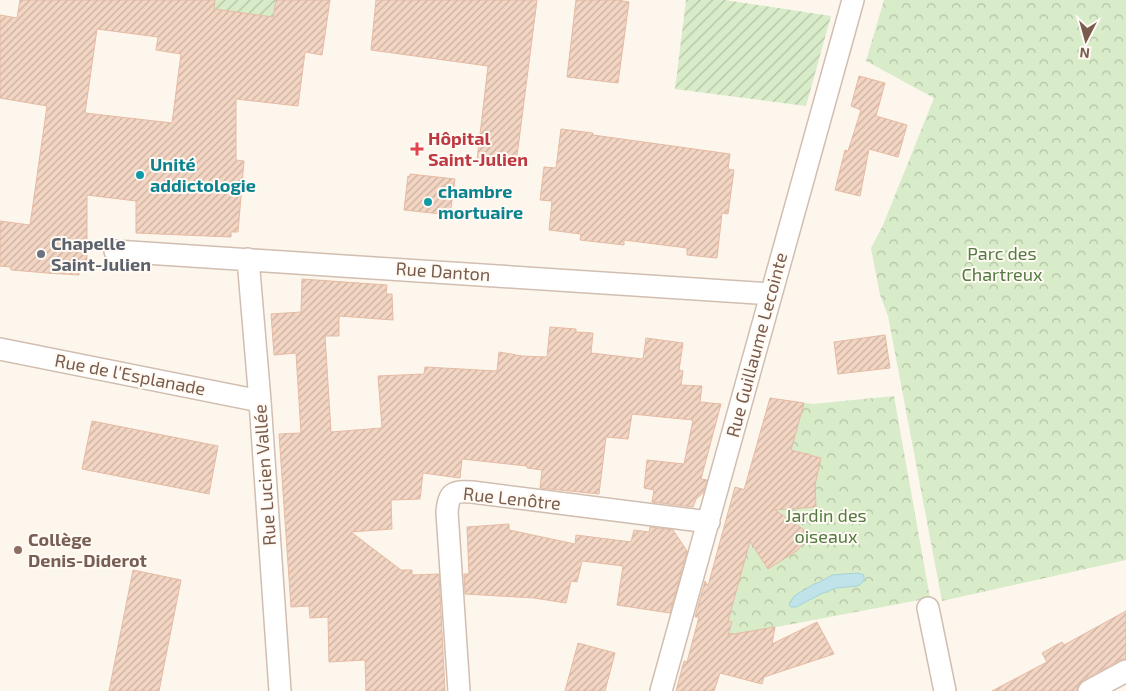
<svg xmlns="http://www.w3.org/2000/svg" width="1126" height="691" font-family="'Exo 2',sans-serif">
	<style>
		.park { fill: url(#park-crowns) }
		.garden { fill: url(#garden-furrows) }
		.water { fill: #bfe3e8; stroke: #a5d3da }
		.building { fill: url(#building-hatch); stroke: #e6bba3; fill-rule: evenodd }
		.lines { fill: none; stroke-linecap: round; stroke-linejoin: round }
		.street-casing { stroke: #d1beb0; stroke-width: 24 }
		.street { stroke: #fff; stroke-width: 21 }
		.health-dot { fill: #e0444e; stroke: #fffaf3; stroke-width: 2 }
		.culture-dot { fill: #0f9aa8; stroke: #fffaf3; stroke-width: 2 }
		.worship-dot { fill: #6b7280; stroke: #fffaf3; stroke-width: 2 }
		.education-dot { fill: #8d6e63; stroke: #fffaf3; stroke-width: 2 }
		.labels { text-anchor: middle; stroke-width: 4; stroke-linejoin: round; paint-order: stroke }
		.health-label { font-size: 18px; font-weight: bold; fill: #be3a42; stroke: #fffaf3; text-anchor: start }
		.culture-label { font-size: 18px; font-weight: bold; fill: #0d838f; stroke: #fffaf3; text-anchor: start }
		.worship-label { font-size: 18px; font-weight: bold; fill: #5b616d; stroke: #fffaf3; text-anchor: start }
		.park-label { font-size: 18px; fill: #537a41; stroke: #fffaf3 }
		.street-label { font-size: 18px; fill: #7a5c4d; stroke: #fffaf3 }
		.education-label { font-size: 18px; font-weight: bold; fill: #785e54; stroke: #fffaf3; text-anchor: start }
	</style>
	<defs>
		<pattern id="park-crowns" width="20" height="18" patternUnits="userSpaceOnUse" patternTransform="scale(1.25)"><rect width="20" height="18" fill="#d8ecc9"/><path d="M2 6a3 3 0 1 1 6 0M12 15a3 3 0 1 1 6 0" fill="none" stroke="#b4c2a5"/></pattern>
		<pattern id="garden-furrows" width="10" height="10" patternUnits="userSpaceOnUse" patternTransform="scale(1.25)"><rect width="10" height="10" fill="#d8ecc9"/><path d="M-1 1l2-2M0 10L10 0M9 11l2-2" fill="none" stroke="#b4c2a5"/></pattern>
		<pattern id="building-hatch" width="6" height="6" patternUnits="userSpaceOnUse" patternTransform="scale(1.25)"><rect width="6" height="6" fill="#f3d5c3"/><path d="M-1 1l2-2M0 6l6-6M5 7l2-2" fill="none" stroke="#cab0a1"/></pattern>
	</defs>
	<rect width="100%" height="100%" fill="#fdf6ec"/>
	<path class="park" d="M884,0H1126V560L942,601L888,316L880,295L871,248L883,225L934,98L866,61Z
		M894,396L930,598L692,643L735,487L745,489L770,398L813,404Z"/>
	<path class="garden" d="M215,0H276L273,17L214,9Z
		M686,0H725L831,16L806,106L675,89Z"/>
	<path class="water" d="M858,573L864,575V581L858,586L836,588L821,594L796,607H791L789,605L794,596L814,584L820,582L832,575Z"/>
	<path class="building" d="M20,0H215L214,9L273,17L276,0H330L322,55L305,52L298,106L236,99V160L244,161L238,232H231V237L136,233V201L87,195V268L82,267V271L79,270V275L47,273L12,270L10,269L11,267L0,266V221L30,225L47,106L0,98V15L17,18ZM97,29L158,37L156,50L181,54L172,123L85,113Z
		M376,0H537L516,164L477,160L488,66L371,50Z
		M576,0H618L629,2L618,83L567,77Z
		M859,76L885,83L876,116L907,125L898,157L869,149L860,196L835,190L845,150L848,151L861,110L851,106Z
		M561,129L593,133V135L730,154L728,169L734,170L728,214L722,213L717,258L687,255V248L624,240V245L580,240L581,234L549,230L552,201L540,200L544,167L556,168Z
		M410,174L455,179L450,215L404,210L408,176L410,177Z
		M302,279L387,285L386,294H392L393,320L339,316V336H325L331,432L382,428L378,376L424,374L425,367L497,371L499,352L522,356L547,357L550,327L576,329V332L593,333L591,353L643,359L646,338L683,343L679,370L683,371L681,385L702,386L700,402L721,404L701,479L707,480L703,493L696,499L693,507L652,502L654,490L644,488L647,460L684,464L693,420L632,414L628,439L606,437L599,494L540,488L542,470L527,468V466L462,459L460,478L423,473L420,499L391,500L392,529L351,532L401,570H412V575L439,574L445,691H366L365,660L329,662L328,617L310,618L309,606L291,607L279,434L301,433L296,353L274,355L271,314L301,312Z
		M885,335L890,368L838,374L834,342Z
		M770,398L804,403L791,450L821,458L815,485L816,507L775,510L810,534L798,550L768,569L750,541L728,621L732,622L728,635L775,627L772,644L817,622L834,654L764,677L762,684L720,673L714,691H676L684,661L687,662L699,617H695L705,581L708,586L735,487L744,490Z
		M92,421L218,446L209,494L82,469Z
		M509,524V530L575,544L576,535L631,542L634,530L649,532L650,527L673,530L687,551L670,613L617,605L623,566L582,561L577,582L571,581L566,603L534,598L465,594L464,574H469L467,527Z
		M133,570L181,580L159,691H109Z
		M1126,611V659L1120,660L1083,680L1078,685L1077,691H992L1047,662L1042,653L1062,642L1064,645Z
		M578,643L615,653L605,691H565Z"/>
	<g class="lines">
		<g class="street-casing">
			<path id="street" d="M115,251L771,294
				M248,259L260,401L280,691
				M0,349L260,401
				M928,608L945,691
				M459,691L447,512C449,492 453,491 472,492L709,522
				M661,691L853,0
				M1089,691L1126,671"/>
		</g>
		<use href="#street" class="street"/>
	</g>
	<path class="health-dot" d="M414.5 141.5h5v5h5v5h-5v5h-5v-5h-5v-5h5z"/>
	<g class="culture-dot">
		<circle cx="140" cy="175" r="5"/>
		<circle cx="428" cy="202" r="5"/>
	</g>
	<circle class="worship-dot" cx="41" cy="254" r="5"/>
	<circle class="education-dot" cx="18" cy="550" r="5"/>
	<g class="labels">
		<g class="health-label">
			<text x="428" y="145">Hôpital<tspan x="428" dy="21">Saint-Julien</tspan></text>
		</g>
		<g class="culture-label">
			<text x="150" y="171">Unité<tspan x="150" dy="21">addictologie</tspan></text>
			<text x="438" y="198">chambre<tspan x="438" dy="21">mortuaire</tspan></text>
		</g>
		<g class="worship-label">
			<text x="51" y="250">Chapelle<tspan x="51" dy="21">Saint-Julien</tspan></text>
		</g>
		<g class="park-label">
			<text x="1002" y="260">Parc des<tspan x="1002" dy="21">Chartreux</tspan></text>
			<text x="826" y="522">Jardin des<tspan x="826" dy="21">oiseaux</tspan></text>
		</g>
		<g class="street-label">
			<text transform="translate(443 272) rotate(4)" y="6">Rue Danton</text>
			<text transform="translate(757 345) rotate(-75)" y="6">Rue Guillaume Lecointe</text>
			<text transform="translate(130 375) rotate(11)" y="6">Rue de l'Esplanade</text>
			<text transform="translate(265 475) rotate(-94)" y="6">Rue Lucien Vallée</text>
			<text transform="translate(512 499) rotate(6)" y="6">Rue Lenôtre</text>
		</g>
		<g class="education-label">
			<text x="28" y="546">Collège<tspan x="28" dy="21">Denis-Diderot</tspan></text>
		</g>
	</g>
	<g transform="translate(1086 40) rotate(186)" stroke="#fffaf3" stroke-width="4" paint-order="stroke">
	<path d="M0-4L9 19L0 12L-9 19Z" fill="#7a5c4d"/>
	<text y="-8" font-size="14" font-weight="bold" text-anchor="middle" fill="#7a5c4d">N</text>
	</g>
</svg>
